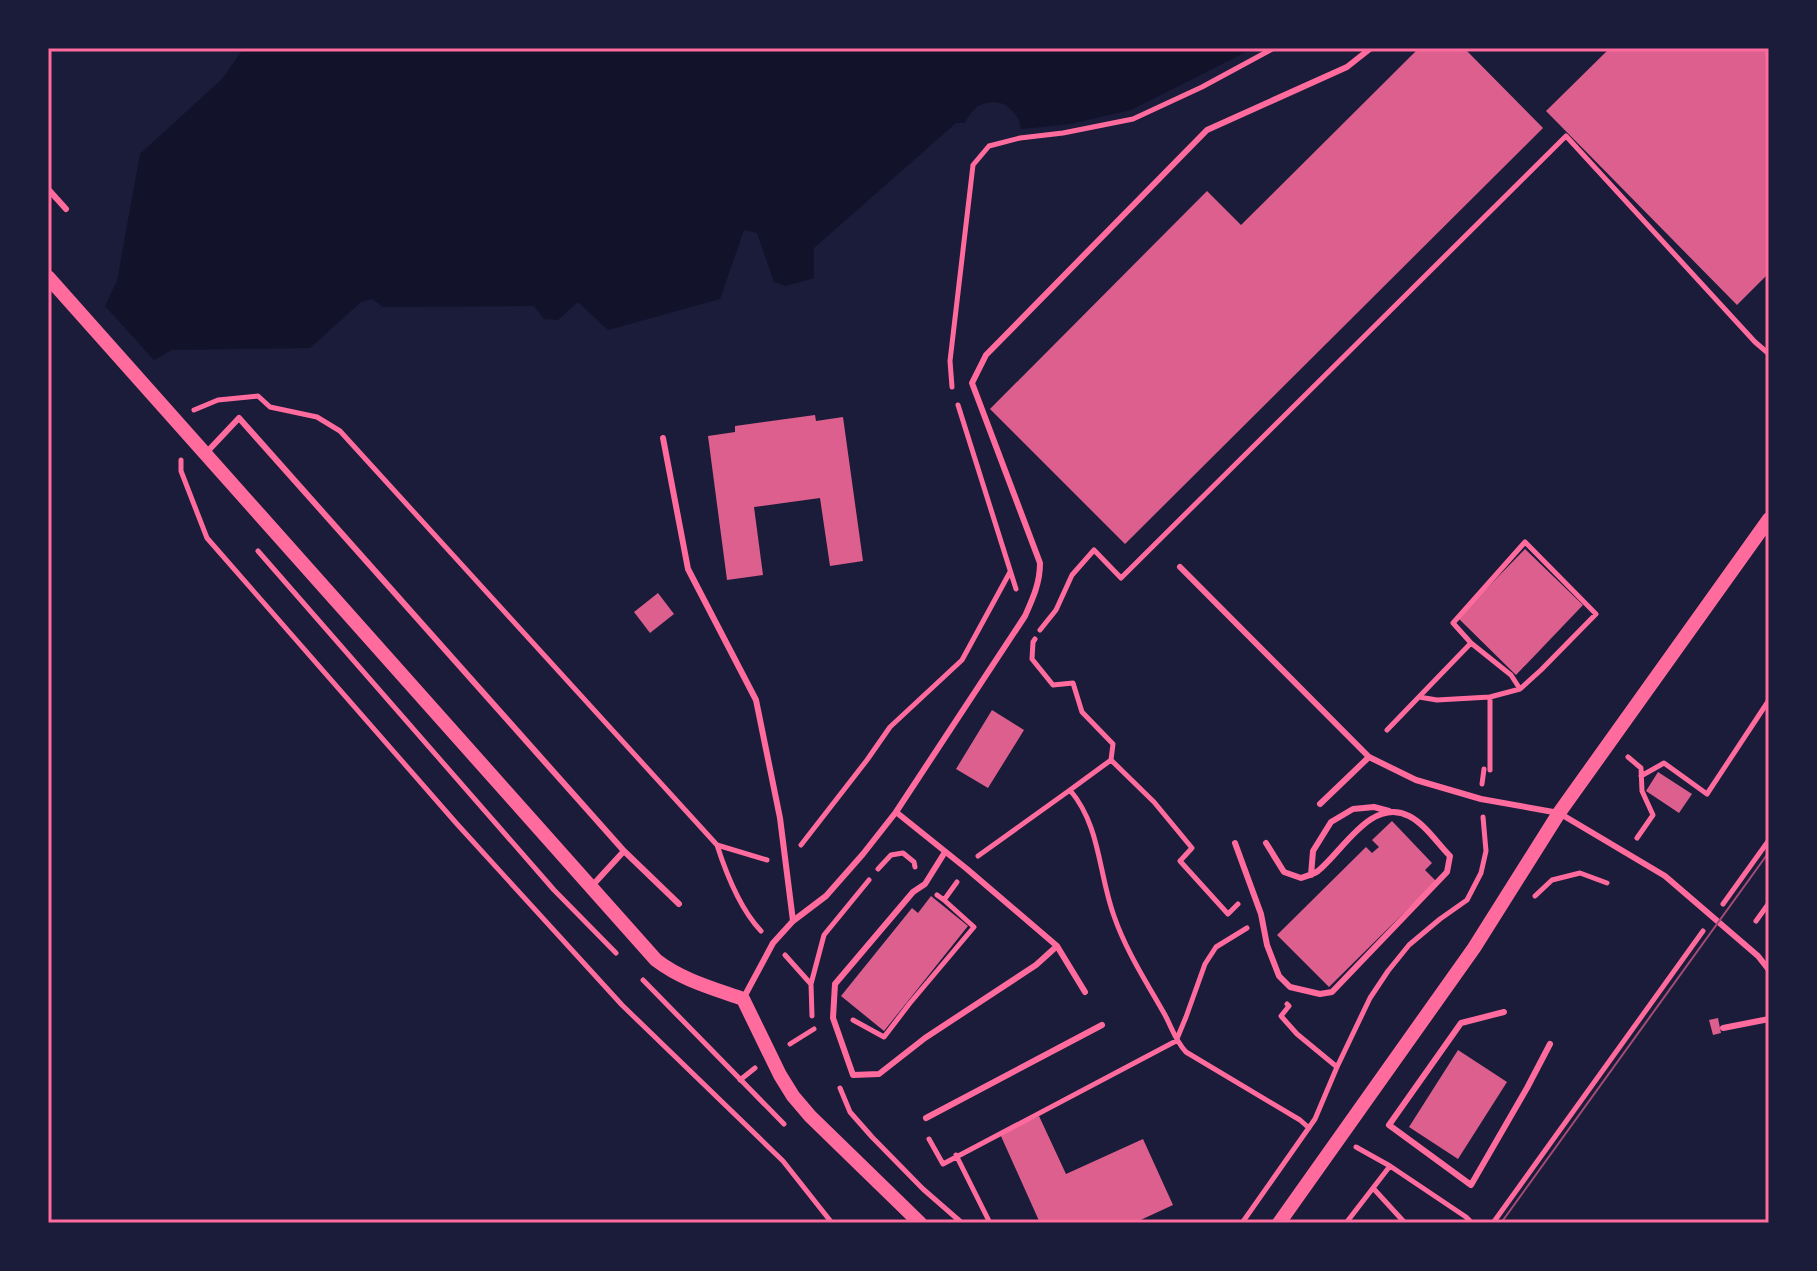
<svg xmlns="http://www.w3.org/2000/svg" width="1817" height="1271" font-family="'Open Sans',sans-serif">
	<style>
		.water { fill: #12122b }
		.building { fill: #dd5f8e }
		.lines { fill: none; stroke-linecap: round; stroke-linejoin: round }
		.path { stroke: #ff6b9d; stroke-width: 5 }
		.service { stroke: #ff6b9d; stroke-width: 6 }
		.tertiary { stroke: #ff6b9d; stroke-width: 14 }
		.tram { stroke: #a44b75; stroke-width: 2 }
		.neatline { fill: none; stroke: #ff6b9d; stroke-width: 3 }
	</style>
	<rect width="100%" height="100%" fill="#1b1b3a"/>
	<path class="water" d="M244,48H1254L1131,110L1070,124L1021,129C1019,112 1002,96 983,104C974,107 969,115 965,123H956L814,248V278L786,286L774,282L757,233L744,230L720,299L608,330L578,302L558,320L544,319L534,306L383,307L372,299L361,302L310,348L172,350L154,360L105,306L117,281L140,154L222,79Z"/>
	<path class="building" d="M1419,48H1464L1543,128L1125,544L990,409L1207,191L1241,225Z
		M1610,48H1769V273L1737,305L1546,111Z
		M815,415L816,421L843,417L863,561L830,566L820,498L754,507L763,575L727,580L708,436L735,432V426Z
		M1525,549L1583,605L1516,675L1458,618Z
		M658,593L674,614L650,633L634,612Z
		M992,710L1024,730L988,788L956,769Z
		M1658,772L1692,794L1679,813L1646,791Z
		M1392,821L1432,863L1425,870L1436,881L1329,987L1277,935L1366,847L1372,853L1379,847L1372,840Z
		M931,896L968,926L884,1031L841,996L912,908L918,913Z
		M1718,1018L1721,1033L1713,1035L1709,1020Z
		M1458,1050L1507,1082L1458,1159L1409,1127Z
		M1039,1116L1066,1174L1143,1139L1173,1205L1134,1223H1040L1000,1134Z"/>
	<g class="lines">
		<path class="path" d="M952,387L950,361L973,165L989,146L1020,138L1063,133L1133,119L1202,87L1274,48
			M958,405L1016,589
			M194,410L218,400L258,396L270,407L317,417L340,431L717,845L767,860
			M181,460V471L207,538L457,824L622,1005L783,1161L832,1223
			M258,551L554,890L616,953
			M1040,630L1056,610L1072,575L1094,550L1121,578L1566,136L1755,342L1769,354
			M1035,639L1033,642L1032,659L1053,685L1073,683L1082,712L1113,744L1111,760L1070,790C1101,827 1098,872 1114,916C1126,951 1147,983 1165,1015C1172,1028 1175,1040 1186,1052L1300,1120L1309,1128
			M1419,697L1437,700L1490,697
			M1387,730L1471,643
			M1628,757L1641,768L1642,791L1653,815L1637,838
			M1111,760L1154,802L1192,848L1180,861L1228,914L1238,904
			M1490,770V697L1520,689L1541,670L1596,614L1525,542L1453,623L1471,643L1511,675L1520,689
			M1641,776L1664,763L1707,794L1769,700
			M1482,784L1484,769
			M717,845C726,873 740,909 761,931
			M801,845L867,760L890,727L962,660L1010,572
			M978,856L1070,790
			M878,869L891,855L903,853L914,862L915,867
			M937,895L944,900L957,882
			M1535,896L1552,880L1580,873L1607,883
			M1723,904L1769,840
			M1756,921L1769,903
			M785,955L810,983
			M643,980L784,1124
			M1287,1004L1289,1006L1281,1016L1297,1034L1337,1067
			M812,1016L811,984L824,935L869,880
			M853,1020L884,1037L910,1003L974,927L944,900
			M790,1044L814,1029
			M740,1080L755,1068
			M840,1088L850,1112L872,1137L923,1189L962,1223
			M929,1139L943,1164L1176,1041L1186,1017L1205,964L1216,947L1247,928
			M1356,1147L1390,1166L1466,1217L1472,1223
			M956,1155L990,1223
			M1373,1188L1405,1223
			M1242,1223L1315,1119L1337,1067L1370,998L1388,971L1409,945L1440,919L1467,900L1481,873L1486,851L1483,817
			M1346,1223L1390,1166
			M1493,1223L1703,931"/>
		<path class="service" d="M48,189L66,209
			M663,438L688,569L756,700L780,818L793,921
			M206,453L239,418L624,851L591,887
			M1180,567L1369,757L1416,780L1481,799L1559,813L1665,876L1758,956L1769,970
			M1320,804L1369,757
			M896,812L967,869L1057,946L1085,992
			M1235,843L1261,914L1267,945L1279,976L1290,987L1320,994L1332,992L1447,872L1450,856C1438,844 1425,824 1409,816C1371,797 1343,851 1318,871C1314,874 1307,876 1301,878L1284,872L1266,843
			M624,851L679,904
			M945,852L925,884L913,892L835,984L833,1018L853,1075L879,1074L925,1038L1036,965L1057,946
			M1311,875L1313,851L1331,822L1353,809L1374,807L1389,811
			M743,999L773,943L793,921L826,896L863,854L896,812L1025,616C1033,598 1040,583 1040,563L972,383L986,355L1207,130L1347,67L1371,48
			M1504,1012L1461,1023L1389,1125L1471,1185L1527,1088L1550,1044
			M1723,1028L1769,1019
			M926,1118L1102,1025"/>
		<path class="tertiary" d="M48,277L656,960C682,980 712,988 743,999L780,1075L793,1096L810,1116L920,1223
			M1279,1223L1474,948L1559,813L1769,519"/>
		<path class="tram" d="M1501,1223L1769,852"/>
	</g>
	<rect width="1817" height="1271" fill="none" stroke="#1b1b3a" stroke-width="100"/>
	<rect x="50" y="50" width="1717" height="1171" class="neatline"/>
</svg>
